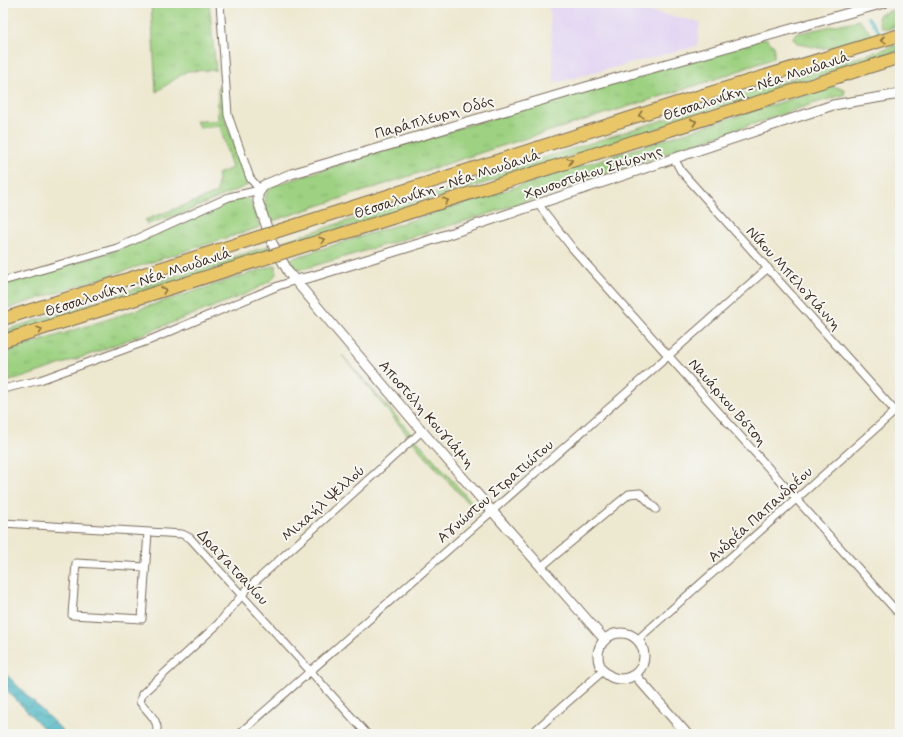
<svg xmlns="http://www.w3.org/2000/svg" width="903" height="737" font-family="Mynerve,sans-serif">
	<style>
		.built { fill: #e2d4f3 }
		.grass { fill: url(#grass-tufts); stroke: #6c7e50 }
		.water { fill: url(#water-waves); stroke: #417070 }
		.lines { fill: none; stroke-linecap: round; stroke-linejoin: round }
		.stream { stroke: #47b5c2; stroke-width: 2.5 }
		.minor-casing { stroke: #796c5c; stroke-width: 9 }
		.tertiary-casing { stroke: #796c5c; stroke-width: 11 }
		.trunk-casing { stroke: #796c5c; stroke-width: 14 }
		.minor { stroke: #fff; stroke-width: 7 }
		.tertiary { stroke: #fff; stroke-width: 9 }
		.trunk { stroke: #e9c769; stroke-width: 12 }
		.trunk-bridge-casing { stroke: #796c5c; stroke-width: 14; stroke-linecap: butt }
		.trunk-bridge { stroke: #e9c769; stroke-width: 12 }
		.oneway { stroke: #897140 }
		.labels { text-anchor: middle; stroke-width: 4; stroke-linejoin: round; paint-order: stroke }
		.street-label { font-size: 15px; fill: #3b2a1e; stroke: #f6f6f2 }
	</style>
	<defs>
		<pattern id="grass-tufts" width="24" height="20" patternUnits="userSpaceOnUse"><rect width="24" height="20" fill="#9ed282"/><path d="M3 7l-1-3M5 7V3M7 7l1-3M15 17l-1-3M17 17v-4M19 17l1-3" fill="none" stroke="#89b470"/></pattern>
		<pattern id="water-waves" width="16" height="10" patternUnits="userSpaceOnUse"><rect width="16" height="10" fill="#47b5c2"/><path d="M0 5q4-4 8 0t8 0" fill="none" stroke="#3c939d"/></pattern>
	</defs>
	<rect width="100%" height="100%" fill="#f6f6f2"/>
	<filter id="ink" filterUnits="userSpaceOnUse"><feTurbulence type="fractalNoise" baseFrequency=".025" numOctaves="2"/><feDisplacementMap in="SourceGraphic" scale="8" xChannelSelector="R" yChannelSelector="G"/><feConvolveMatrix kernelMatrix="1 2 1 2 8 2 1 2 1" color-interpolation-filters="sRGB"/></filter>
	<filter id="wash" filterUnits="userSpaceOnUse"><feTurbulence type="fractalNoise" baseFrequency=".012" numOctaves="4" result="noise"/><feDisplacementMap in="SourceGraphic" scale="16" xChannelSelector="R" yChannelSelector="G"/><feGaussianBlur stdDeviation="0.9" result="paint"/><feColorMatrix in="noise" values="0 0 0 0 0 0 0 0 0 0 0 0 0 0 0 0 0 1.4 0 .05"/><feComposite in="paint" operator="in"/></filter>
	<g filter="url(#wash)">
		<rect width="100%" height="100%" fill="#ede8d0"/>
		<path class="built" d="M549,3H607L700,22L697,46L554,83Z"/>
		<path class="grass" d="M151,3H209L216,70L187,71L156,92Z
			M900,8V25L888,29L881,27L878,19L880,14Z
			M859,20L872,35L823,49L798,44L793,38L795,34Z
			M766,38L774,46V58L707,82L492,149L269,222C266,209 261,198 271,187L364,156Z
			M900,44V50L776,91L3,336V331Z
			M831,86L845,89L844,95L815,103L485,215L307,268L294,269L284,261Z
			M218,87H222L224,117L248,185L183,213L147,224L145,220L217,193L218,174L232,168L220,126L199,128L196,120L218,121Z
			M240,198H247L251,202L260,227L3,310V284L114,251Z
			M276,265V274L270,281L246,294L94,353L18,379L3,382V353Z
			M342,355L480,512L478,514L423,454Z"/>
		<path class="water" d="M3,671L66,734H49L3,686Z"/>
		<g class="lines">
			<path class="stream" d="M845,3L857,7
				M868,17L880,33"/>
		</g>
	</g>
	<g filter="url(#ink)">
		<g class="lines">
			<g class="minor-casing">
				<path id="minor" d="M675,160L681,171L895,411
					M538,204L573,249L900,615
					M3,281L117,248L229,197L260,190L250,178L228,115L220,3
					M3,389L40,380L150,340L278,286L296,280
					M3,523L182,534L190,538L367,734
					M145,567L76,563L72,615L142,619L148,532
					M541,567L629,494L640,493L656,509
					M637,640L900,407
					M155,734C163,724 146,710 140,702L142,694L218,624L247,589L422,431
					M239,734L768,268
					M531,734L604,670"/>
			</g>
			<g class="tertiary-casing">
				<path id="tertiary" d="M296,280L311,277L425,242L833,105L900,94
					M598 656a23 23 0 1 1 46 0a23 23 0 1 1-46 0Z
					M605,640L422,431L289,273L272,243L258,201V194L264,185L291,174L613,79L884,3
					M635,675L687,734"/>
			</g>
			<g class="trunk-casing">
				<path id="trunk" d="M281,230L674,104L900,35
					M285,252L900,57
					M3,319L256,238
					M3,341L266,258"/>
			</g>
			<use href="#minor" class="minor"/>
			<use href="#tertiary" class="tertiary"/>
			<use href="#trunk" class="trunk"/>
			<g class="trunk-bridge-casing">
				<path id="trunk-bridge" d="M256,238L281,230
					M266,258L285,252"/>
			</g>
			<use href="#trunk-bridge" class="trunk-bridge"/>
		</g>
		<defs><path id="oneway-chevron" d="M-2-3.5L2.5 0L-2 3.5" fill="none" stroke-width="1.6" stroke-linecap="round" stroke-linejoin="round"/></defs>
		<g class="oneway">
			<use href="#oneway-chevron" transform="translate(883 40) rotate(164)"/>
			<use href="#oneway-chevron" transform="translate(641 115) rotate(162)"/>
			<use href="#oneway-chevron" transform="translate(694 122) rotate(-18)"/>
			<use href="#oneway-chevron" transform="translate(570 161) rotate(-18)"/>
			<use href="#oneway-chevron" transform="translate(446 201) rotate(-18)"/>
			<use href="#oneway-chevron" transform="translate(322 240) rotate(-18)"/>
			<use href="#oneway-chevron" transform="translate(164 290) rotate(-18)"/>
			<use href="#oneway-chevron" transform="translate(40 330) rotate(-18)"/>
		</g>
	</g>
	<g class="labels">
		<g class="street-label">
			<text transform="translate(756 86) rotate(-18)" y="5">Θεσσαλονίκη - Νέα Μουδανιά</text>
			<text transform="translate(434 117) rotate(-16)" y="5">Παράπλευρη Οδός</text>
			<text transform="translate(593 172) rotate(-18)" y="5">Χρυσοστόμου Σμύρνης</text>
			<text transform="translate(447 184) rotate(-18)" y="5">Θεσσαλονίκη - Νέα Μουδανιά</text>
			<text transform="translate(794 278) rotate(48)" y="5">Νίκου Μπελογιάννη</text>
			<text transform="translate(138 282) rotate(-18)" y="5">Θεσσαλονίκη - Νέα Μουδανιά</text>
			<text transform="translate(728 402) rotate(49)" y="5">Ναυάρχου Βότση</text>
			<text transform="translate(427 414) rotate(49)" y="5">Αποστόλη Κουγιάμη</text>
			<text transform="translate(495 491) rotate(-41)" y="5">Αγνώστου Στρατιώτου</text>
			<text transform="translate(323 503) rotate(-42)" y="5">Μιχαήλ Ψελλού</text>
			<text transform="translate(760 514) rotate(-42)" y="5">Ανδρέα Παπανδρέου</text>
			<text transform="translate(233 567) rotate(47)" y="5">Δραγατσανίου</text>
		</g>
	</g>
	<rect width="903" height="737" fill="none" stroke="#f6f6f2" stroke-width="16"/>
</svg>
